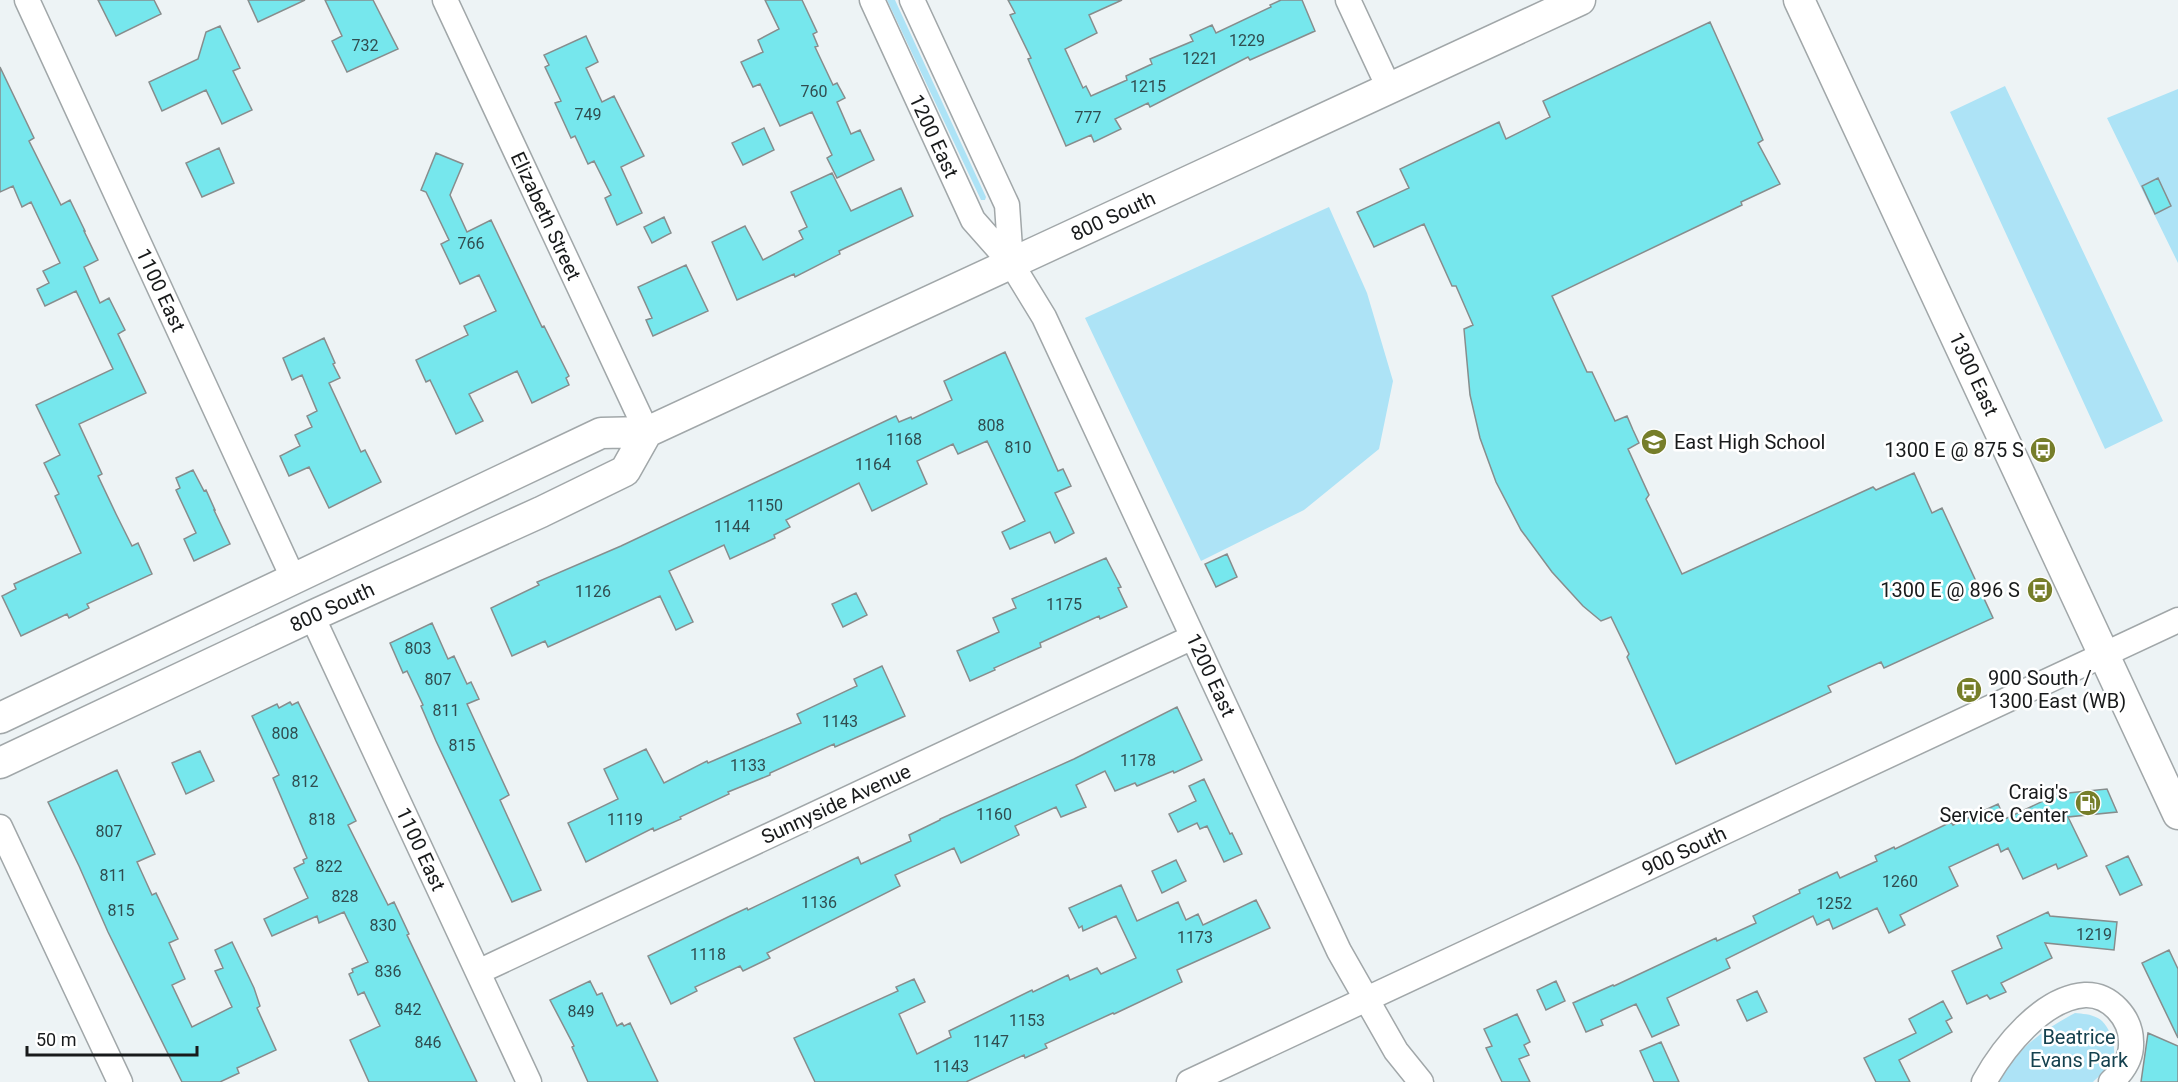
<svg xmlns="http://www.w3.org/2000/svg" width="2178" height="1082" font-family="Roboto,sans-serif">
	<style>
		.green { fill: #ade3f6 }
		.building { fill: #76e7ed; stroke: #878d8d; stroke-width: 1.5 }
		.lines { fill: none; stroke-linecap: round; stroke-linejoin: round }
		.minor-casing { stroke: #a1a7a9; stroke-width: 27 }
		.major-casing { stroke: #a1a7a9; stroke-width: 33 }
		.minor { stroke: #fff; stroke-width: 24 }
		.major { stroke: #fff; stroke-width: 30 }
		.labels { text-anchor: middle; stroke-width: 5; stroke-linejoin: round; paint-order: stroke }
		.number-label { font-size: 16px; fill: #304d50 }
		.street-label { font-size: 20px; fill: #181a1b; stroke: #fff }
		.poi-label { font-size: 20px; fill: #181a1b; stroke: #fff; text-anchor: end }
		.park-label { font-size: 20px; fill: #14414f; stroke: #fff }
	</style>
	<rect width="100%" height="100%" fill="#edf3f5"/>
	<path class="green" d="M887,0H895L986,197L985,200H981Z
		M2005,86L2163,421L2105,449L1950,112Z
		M2178,89V263L2107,118Z
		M1329,207L1367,293L1393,381L1379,449L1304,510L1201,561L1085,318Z
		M2075,1013C2084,1014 2094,1014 2102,1021C2112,1031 2119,1053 2110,1065C2106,1071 2098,1077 2093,1082H1999C2018,1048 2041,1031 2075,1013Z"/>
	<path class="building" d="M98,0H154L161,14L116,36Z
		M248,0H305L258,22Z
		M325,0H373L398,49L347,72L332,41L342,36Z
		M765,0H802L817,32L813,34L818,46L815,47L833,85L837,83L845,98L837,102L851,134L860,130L874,160L837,178L827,158L832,155L812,112L780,126L760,84L753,87L741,62L763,52L758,40L779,29Z
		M1008,0H1122L1089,15L1097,33L1065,49L1083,88L1086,86L1091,96L1127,80L1126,76L1152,64L1150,59L1193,41L1190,35L1212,25L1216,33L1271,7L1270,5L1281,0H1302L1315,31L1250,60L1248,57L1150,107L1148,103L1115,119L1121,129L1094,142L1091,135L1066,146L1028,59L1031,58L1010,15L1015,13Z
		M1710,22L1763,140L1758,143L1780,184L1741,202L1742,205L1552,296L1587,372H1592L1615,421L1627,416L1633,430L1639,443L1628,449L1649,495L1646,499L1682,574L1873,487L1876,490L1914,473L1932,513L1942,508L1993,618L1884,668L1881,662L1828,686L1831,692L1676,764L1627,657L1629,654L1611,617L1601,621L1583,606L1552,572L1521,530L1496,482L1480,438L1470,395L1464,329L1473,325L1456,286H1452L1424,224L1374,247L1357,212L1409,188L1400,169L1499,122L1506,139L1550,117L1543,101Z
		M220,26L240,68L233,71L252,110L222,124L206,90L162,111L149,82L198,59L206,32Z
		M586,36L598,62L586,68L602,102L614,96L644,156L621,167L642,213L617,225L605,198L611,195L594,161L588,164L575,136L571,138L555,103L561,101L545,67L549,65L544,55Z
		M0,67L34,138L29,141L61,205L70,200L85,231H84L98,260L84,267L100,303L109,298L125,330L118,334L146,393L79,424L102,474L98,476L116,514L132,546L138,543L152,574L87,604L89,608L69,618L67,614L21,636L2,596L16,589L14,584L81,553L55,496L59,494L44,463L60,455L36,405L113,369L76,291L45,306L37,289L49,283L43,271L60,263L31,202L22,207L13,186L0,192Z
		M764,128L774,150L743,165L732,143Z
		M219,148L234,183L202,197L186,163Z
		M436,153L463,164L450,195L467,232L491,220L542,327L544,326L569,376L566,378L569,385L532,403L517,371L469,394L483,421L456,434L430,380L426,382L416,360L468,335L464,326L496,311L479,275L460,284L441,244L449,240L426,192L421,190Z
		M832,173L851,211L901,188L913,216L839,251L840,254L795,277L794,274L737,300L712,242L745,226L763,260L803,239L799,231L807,227L791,192Z
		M2158,178L2171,206L2155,214L2142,186Z
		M664,217L671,233L652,243L644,227Z
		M686,265L708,311L653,336L646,320L652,318L638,287Z
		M324,338L335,363L333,364L340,378L329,383L361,452L365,450L381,482L329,508L309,467L289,476L280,456L300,446L295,435L312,427L307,416L317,411L302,375L292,380L283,358Z
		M1005,352L1058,471L1063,469L1071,486L1055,493L1074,533L1055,543L1050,532L1010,549L1002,532L1025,521L987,441L958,454L953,444L917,461L927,484L872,511L859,483L786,520L790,527L774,535L775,538L730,559L724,545L669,571L693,622L676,630L660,596L548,647L545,641L512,656L491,608L539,585L537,582L621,546L896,416L899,422L911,417L912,419L952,400L944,381Z
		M193,470L204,491L206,490L215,510H214L230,544L194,561L184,539L196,533L176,490L180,488L176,478Z
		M1227,554L1237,577L1216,587L1205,564Z
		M1106,558L1121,587L1118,588L1127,607L1100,619L1099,616L1040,643L1041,647L994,668L995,670L970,681L957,651L999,632L993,618L1016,608L1012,599Z
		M856,593L867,615L843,627L832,604Z
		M432,623L448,659L454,656L467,684L471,682L479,699L467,704L509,795L500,800L541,890L512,902L436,741L421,706L423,705L407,671L403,673L390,643Z
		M882,666L905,716L835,747L834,744L770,773V775L728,792L729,794L680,817L681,819L654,831L653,828L586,862L568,823L618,799L604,769L646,749L664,783L707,761L708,763L801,723L797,714L857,686L854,679Z
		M290,702L292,705L298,702L356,821L348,825L388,905L394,902L409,934L407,935L477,1082H369L350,1040L380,1026L364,992L358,995L349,974L353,972L352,969L368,962L344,912L319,923L317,916L272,936L264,919L308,898L294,868L304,863L303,860L307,858L273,778L279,775L252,716L277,704L279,708Z
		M1177,707L1202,760L1174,773L1173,771L1137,786L1135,783L1115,791L1105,771L1076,785L1086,807L1061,817L1056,807L1015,826L1019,835L961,863L954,848L895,875L900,886L767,953L770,958L743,971L740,966L695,987L697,991L671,1004L648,956L730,916L747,908L748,910L858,857L861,864L911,841L909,835L940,820V819L1074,759Z
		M200,751L214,781L186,794L172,763Z
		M117,770L155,854L137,862L152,895L156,893L178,939L169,943L185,979L172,985L192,1027L232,1007L215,971L223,968L215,950L232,942L254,988L260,1006L257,1008L276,1050L237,1068L239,1073L220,1082H182L108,932L79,866L48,802Z
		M1204,779L1230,834L1232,833L1242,854L1224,862L1207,826L1200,829L1197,823L1178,832L1169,814L1196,801L1189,786Z
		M2107,789L2117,812L2068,817L2087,856L2058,869L2056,864L2023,879L2008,848L2001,852L1998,844L1949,867L1958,886L1900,915L1905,925L1889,933L1877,908L1833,929L1829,919L1817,925L1813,916L1726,959L1730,968L1667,998L1679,1025L1652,1037L1636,1004L1601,1020L1603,1025L1586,1032L1573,1003L1613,985L1614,986L1716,938L1717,941L1756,923L1753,916L1800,893L1799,890L1837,872L1840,878L1877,861L1875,856L1894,847L1895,849L1951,822L1953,825L1998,804L2005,819L2058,794Z
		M2128,856L2142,885L2120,895L2106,866Z
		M1176,860L1186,881L1162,893L1152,871Z
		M1121,885L1137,921L1178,902L1186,920L1198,914L1203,925L1256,900L1270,928L1177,970L1182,982L1114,1014L1113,1013L1045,1044L1047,1048L1025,1058L1024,1055L966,1082H815L794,1038L898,991L896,987L914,979L925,1002L899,1014L917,1054L951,1037L949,1031L1032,990L1033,992L1068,975L1070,980L1097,968L1101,974L1136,958L1116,916L1083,931L1082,926L1079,928L1069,908Z
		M2048,912L2050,916L2117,922L2114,950L2045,943L2052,958L2001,983L2006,992L1990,999L1987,995L1967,1004L1952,971L2002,948L1997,936Z
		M2169,950L2178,969V1038L2142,963Z
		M590,981L597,995L602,993L617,1026L622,1023L624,1026L630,1023L658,1082H588L572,1047L574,1046L550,1000Z
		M1556,981L1565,1001L1546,1010L1537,990Z
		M1757,991L1767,1012L1747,1021L1737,1000Z
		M1943,1001L1952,1018L1946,1021L1952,1032L1899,1060L1910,1082H1876L1864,1058L1916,1033L1909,1019Z
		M1517,1014L1530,1042L1524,1045L1529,1055L1519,1059L1530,1082H1502L1486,1048L1492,1046L1484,1029Z
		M2148,1033L2178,1046V1082H2141Z
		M1661,1042L1679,1082H1654L1640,1051Z"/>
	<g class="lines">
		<g class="minor-casing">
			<path id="minor" d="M27,0L294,580
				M445,0L647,432
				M872,0L973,220L1011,263L1044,317L1339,951L1396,1051L1421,1082
				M912,0L1007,205L1011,263
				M1348,0L1389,88
				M312,616L529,1082
				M0,827L120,1082
				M478,972L1193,637
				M1189,1082L2178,620
				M1984,1082C2003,1048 2042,998 2085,995C2110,994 2131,1018 2131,1042C2132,1058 2122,1072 2111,1082"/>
		</g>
		<g class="major-casing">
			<path id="major" d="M1799,0L2178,814
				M0,718L601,433L647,432L1580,0
				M0,763L312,616L541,512L625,471L647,432"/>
		</g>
		<use href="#minor" class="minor"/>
		<use href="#major" class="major"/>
	</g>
	<defs>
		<g id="school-disc" transform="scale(1.35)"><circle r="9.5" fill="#767e2a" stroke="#fff"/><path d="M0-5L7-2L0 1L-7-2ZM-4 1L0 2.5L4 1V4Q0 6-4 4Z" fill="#fff"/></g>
		<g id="bus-disc" transform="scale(1.35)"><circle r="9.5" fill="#767e2a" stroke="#fff"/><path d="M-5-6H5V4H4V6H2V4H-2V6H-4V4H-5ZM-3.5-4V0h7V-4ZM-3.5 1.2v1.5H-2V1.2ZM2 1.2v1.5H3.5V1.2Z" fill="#fff"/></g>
		<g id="fuel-disc" transform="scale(1.35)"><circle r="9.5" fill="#767e2a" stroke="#fff"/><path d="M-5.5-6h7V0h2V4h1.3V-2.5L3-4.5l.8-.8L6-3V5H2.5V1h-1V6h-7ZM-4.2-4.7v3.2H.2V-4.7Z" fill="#fff"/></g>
	</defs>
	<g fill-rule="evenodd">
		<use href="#school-disc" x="1654" y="442"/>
		<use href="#bus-disc" x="2043" y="450"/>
		<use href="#bus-disc" x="2040" y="590"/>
		<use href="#bus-disc" x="1969" y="690"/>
		<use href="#fuel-disc" x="2088" y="803"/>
	</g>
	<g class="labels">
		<g class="number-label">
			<text x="1247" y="46">1229</text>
			<text x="365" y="51">732</text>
			<text x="1200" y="64">1221</text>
			<text x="1148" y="92">1215</text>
			<text x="814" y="97">760</text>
			<text x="588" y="120">749</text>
			<text x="1088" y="123">777</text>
			<text x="471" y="249">766</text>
			<text x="991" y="431">808</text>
			<text x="904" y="445">1168</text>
			<text x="1018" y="453">810</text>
			<text x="873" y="470">1164</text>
			<text x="765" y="511">1150</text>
			<text x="732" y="532">1144</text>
			<text x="593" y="597">1126</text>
			<text x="1064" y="610">1175</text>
			<text x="418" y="654">803</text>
			<text x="438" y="685">807</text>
			<text x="446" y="716">811</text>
			<text x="840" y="727">1143</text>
			<text x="285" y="739">808</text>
			<text x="462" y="751">815</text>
			<text x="1138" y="766">1178</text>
			<text x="748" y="771">1133</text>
			<text x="305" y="787">812</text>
			<text x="994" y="820">1160</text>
			<text x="322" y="825">818</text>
			<text x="625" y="825">1119</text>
			<text x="109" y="837">807</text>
			<text x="329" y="872">822</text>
			<text x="113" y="881">811</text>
			<text x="1900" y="887">1260</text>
			<text x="345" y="902">828</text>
			<text x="819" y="908">1136</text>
			<text x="1834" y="909">1252</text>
			<text x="121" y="916">815</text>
			<text x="383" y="931">830</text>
			<text x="2094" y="940">1219</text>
			<text x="1195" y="943">1173</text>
			<text x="708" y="960">1118</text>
			<text x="388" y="977">836</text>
			<text x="408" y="1015">842</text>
			<text x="581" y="1017">849</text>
			<text x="1027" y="1026">1153</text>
			<text x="991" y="1047">1147</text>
			<text x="428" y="1048">846</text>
			<text x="951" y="1072">1143</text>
		</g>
		<g class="street-label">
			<text transform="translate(934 136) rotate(65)" y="7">1200 East</text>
			<text transform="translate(546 216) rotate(65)" y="7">Elizabeth Street</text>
			<text transform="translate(1113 216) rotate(-25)" y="7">800 South</text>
			<text transform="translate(161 290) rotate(65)" y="7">1100 East</text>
			<text transform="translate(1974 374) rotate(65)" y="7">1300 East</text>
			<text transform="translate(332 607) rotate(-25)" y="7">800 South</text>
			<text transform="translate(1211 675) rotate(65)" y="7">1200 East</text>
			<text transform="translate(836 804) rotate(-25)" y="7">Sunnyside Avenue</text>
			<text transform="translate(421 849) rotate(65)" y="7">1100 East</text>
			<text transform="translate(1684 851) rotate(-25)" y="7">900 South</text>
		</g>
		<g class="poi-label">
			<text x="1674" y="449" text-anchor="start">East High School</text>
			<text x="2024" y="457">1300 E @ 875 S</text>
			<text x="2020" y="597">1300 E @ 896 S</text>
			<text x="1988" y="685" text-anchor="start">900 South /<tspan x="1988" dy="23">1300 East (WB)</tspan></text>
			<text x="2068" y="799">Craig's<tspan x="2068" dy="23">Service Center</tspan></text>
		</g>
		<g class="park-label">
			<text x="2079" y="1044">Beatrice<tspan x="2079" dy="23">Evans Park</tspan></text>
		</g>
	</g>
	<path d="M27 1046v9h170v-9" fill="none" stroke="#181a1b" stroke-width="3"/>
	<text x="36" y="1046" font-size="18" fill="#181a1b" stroke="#ffffff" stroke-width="4.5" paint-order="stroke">50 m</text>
</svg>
